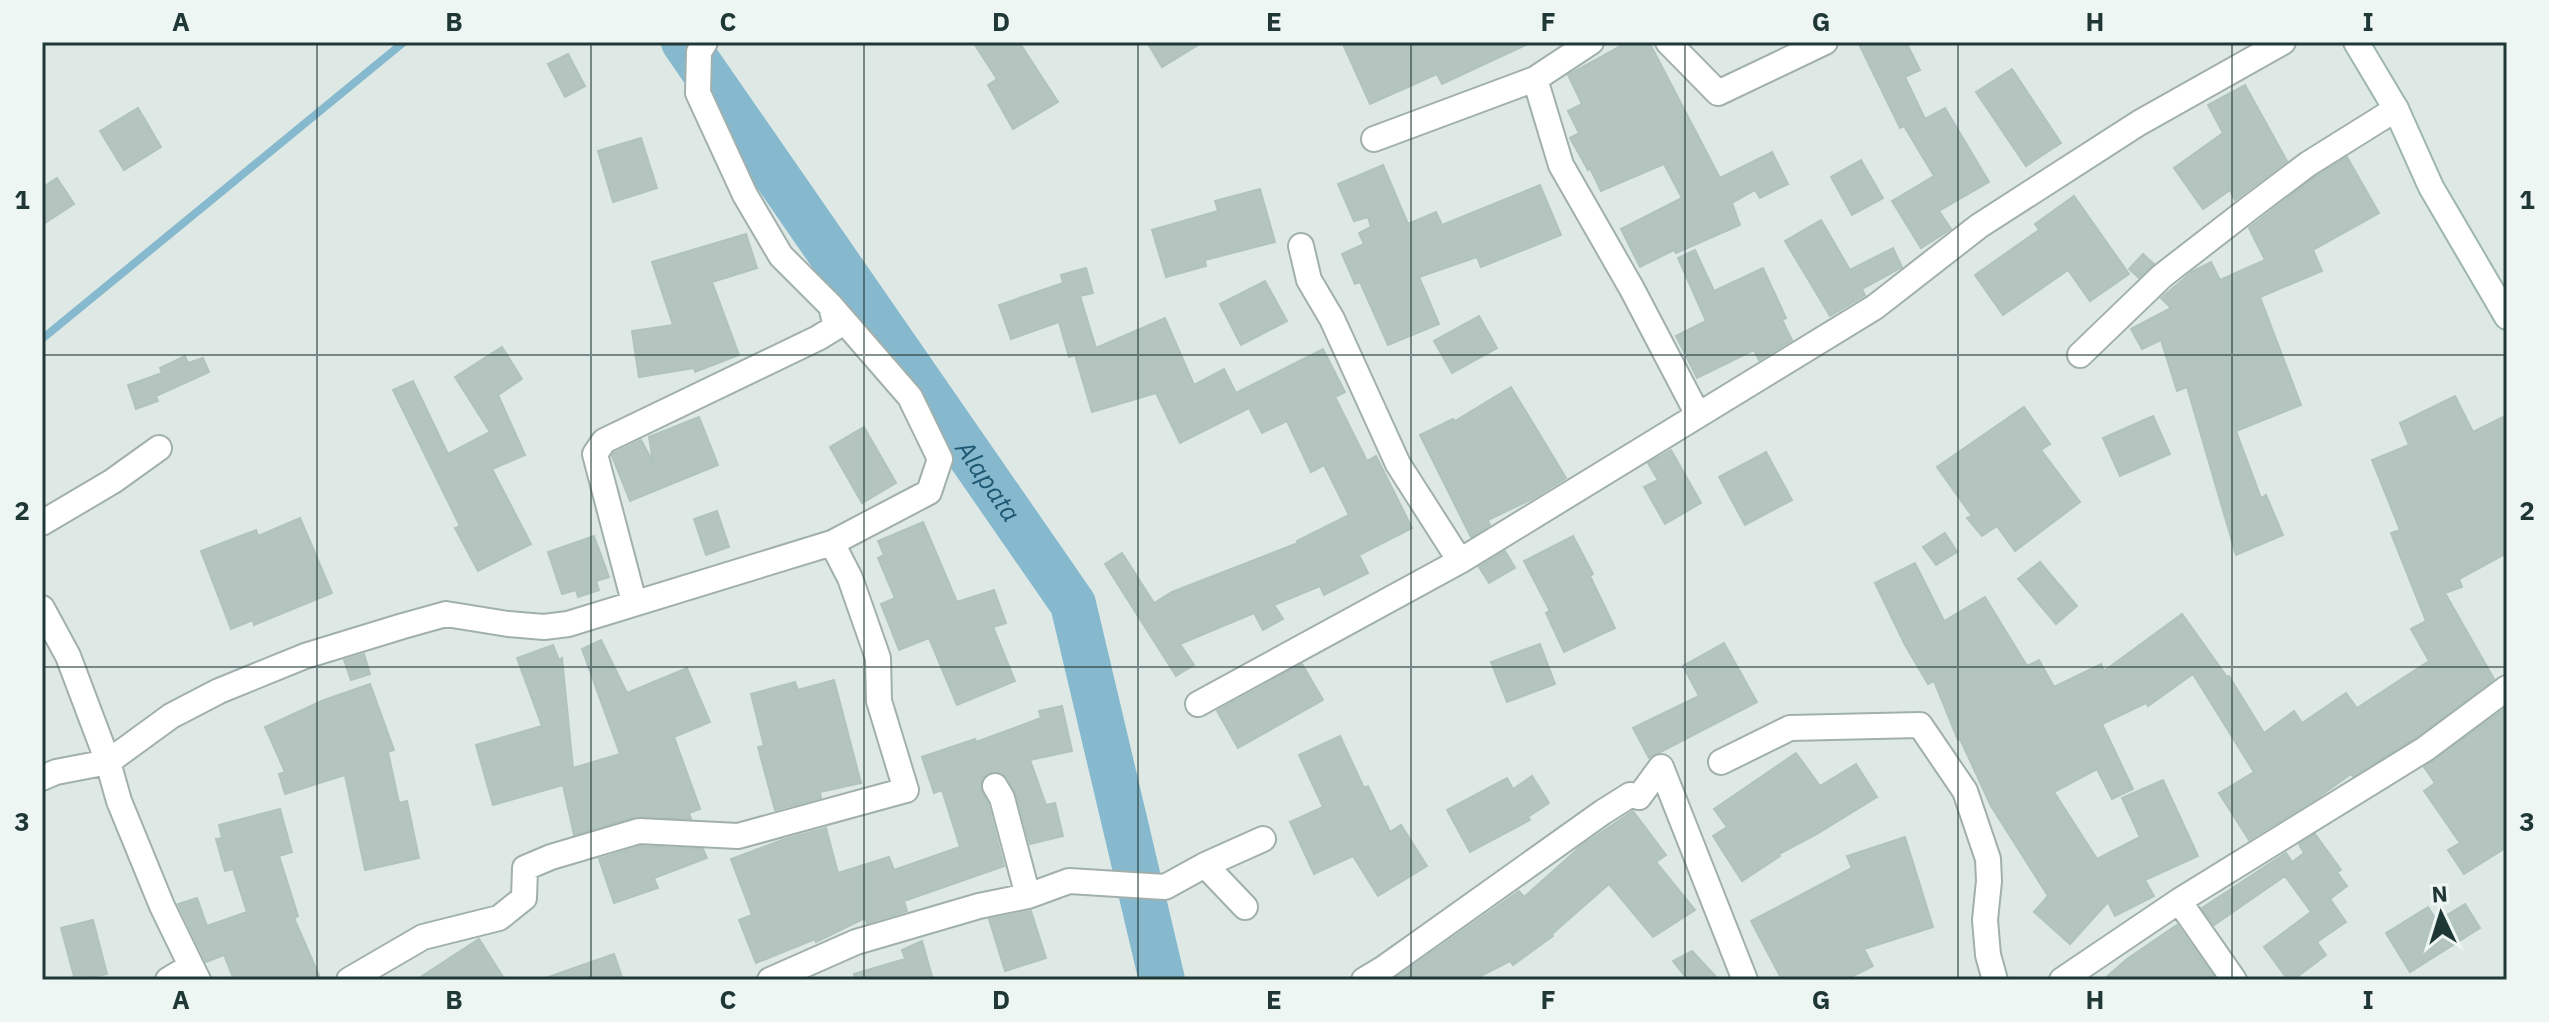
<svg xmlns="http://www.w3.org/2000/svg" width="2549" height="1022" font-family="'IBM Plex Sans',sans-serif">
	<style>
		.lines { fill: none; stroke-linecap: round; stroke-linejoin: round }
		.stream { stroke: #87b9ce; stroke-width: 8 }
		.river { stroke: #87b9ce; stroke-width: 46 }
		.building { fill: #b4c4bf; stroke: #b1c3be; stroke-width: 2 }
		.minor-casing { stroke: #a1b0ad; stroke-width: 28 }
		.secondary-casing { stroke: #9eb5b0; stroke-width: 28 }
		.minor { stroke: #fff; stroke-width: 24 }
		.secondary { stroke: #fff; stroke-width: 24 }
		.grid { fill: none; stroke: #203835; stroke-width: 2; stroke-opacity: 0.55 }
		.labels { text-anchor: middle; stroke-width: 7; stroke-linejoin: round; paint-order: stroke }
		.water-label { font-size: 26px; font-style: italic; fill: #1d5872; stroke: #eef6f3 }
		.neatline { fill: none; stroke: #203835; stroke-width: 3 }
		.grid-label { font-size: 26px; text-anchor: middle; font-weight: bold; fill: #203835 }
	</style>
	<rect width="100%" height="100%" fill="#dee9e6"/>
	<g class="lines">
		<path class="stream" d="M42,339L404,42"/>
		<path class="river" id="s1" d="M684,42L1073,604L1162,980"/>
	</g>
	<path class="building" d="M973,42H1019L1058,102L1013,129L988,85L997,79Z
		M1147,42H1203L1162,67Z
		M1342,42H1532L1442,84L1437,74L1370,104Z
		M1628,42H1649L1720,178L1772,152L1788,184L1760,198L1755,190L1732,203L1740,225L1676,253L1674,250L1640,267L1621,229L1682,198L1664,164L1601,191L1590,168L1588,170L1570,138L1579,133L1568,111L1582,104L1568,75Z
		M1858,42H1906L1920,70L1905,77L1925,119L1945,108L1989,182L1939,211L1951,229L1921,248L1892,201L1934,176L1904,126L1900,128Z
		M568,54L585,86L565,97L548,64Z
		M2012,69L2061,143L2026,166L1976,92Z
		M2245,85L2287,161L2235,200L2230,190L2203,209L2174,168L2223,133L2208,105Z
		M138,108L161,147L124,170L100,131Z
		M641,138L657,188L613,202L598,151Z
		M2347,157L2379,213L2313,250L2322,271L2260,297L2301,405L2236,431L2261,498L2266,495L2283,535L2236,555L2187,387L2177,391L2161,340L2142,349L2131,329L2171,308L2161,298L2193,271L2211,262L2220,280L2265,260L2249,228L2316,176Z
		M1861,160L1883,198L1852,215L1831,177Z
		M1383,165L1408,224L1436,212L1442,225L1540,185L1561,235L1481,267L1477,257L1419,277L1439,324L1388,345L1360,282L1355,284L1342,254L1364,244L1359,233L1371,227L1368,217L1354,221L1338,184Z
		M57,178L74,204L42,225V188Z
		M1260,189L1275,242L1205,260L1206,266L1166,277L1152,230L1218,211L1215,201Z
		M2074,196L2129,274L2090,301L2068,270L2003,315L1975,275L2039,230L2035,224Z
		M1821,220L1850,270L1893,248L1902,267L1862,289L1865,295L1830,316L1785,241Z
		M746,234L757,268L712,282L739,355L695,372L694,368L639,377L632,331L673,325L652,262Z
		M1695,250L1714,291L1763,268L1786,318L1782,320L1792,340L1759,360L1754,350L1697,378L1676,336L1706,321L1678,258Z
		M2143,254L2154,264L2139,278L2129,269Z
		M1086,268L1093,293L1080,296L1096,348L1165,318L1194,385L1224,369L1236,393L1323,349L1345,392L1335,397L1367,461L1376,456L1412,528L1359,555L1368,573L1324,595L1320,586L1274,605L1283,619L1263,630L1254,613L1180,644L1194,665L1176,676L1105,564L1122,553L1154,603L1172,592L1298,543L1297,541L1349,515L1324,465L1311,472L1287,421L1262,433L1249,408L1180,443L1156,393L1092,412L1075,355L1069,357L1059,322L1011,339L999,305L1063,283L1061,275Z
		M1265,281L1287,321L1241,345L1220,304Z
		M1479,316L1497,348L1452,373L1434,341Z
		M502,347L522,379L498,395L525,455L492,469L531,544L478,571L455,528L460,526L393,390L413,381L448,454L490,432L455,377Z
		M185,356L188,363L203,358L209,372L156,396L158,401L136,409L128,385L162,373L160,368Z
		M1511,387L1566,478L1534,498L1488,520L1490,525L1471,537L1420,435L1453,419L1455,421Z
		M2455,396L2473,432L2507,415V553L2459,579L2462,587L2445,593L2494,679L2417,737L2353,776L2351,774L2316,799L2249,840L2219,793L2254,772L2193,674L2148,706L2146,703L2102,724L2133,789L2112,799L2097,769L2054,792L2097,859L2140,837L2122,798L2163,780L2198,856L2145,880L2154,896L2115,916L2108,902L2070,944L2034,912L2048,896L1991,806L1960,739L1958,740L1934,681L1928,684L1905,645L1875,583L1915,563L1944,621L1985,597L2027,666L2039,660L2054,687L2101,664L2104,671L2182,614L2227,677L2229,676L2264,733L2294,711L2302,723L2346,693L2357,708L2429,661L2411,629L2426,621L2391,533L2400,530L2372,460L2409,445L2400,423Z
		M2024,407L2050,444L2041,450L2080,502L2015,551L1997,526L1982,536L1967,518L1972,516L1937,467Z
		M2153,416L2170,454L2120,476L2103,438Z
		M699,417L718,465L630,501L612,456L614,453L641,440L653,462L649,437Z
		M864,427L896,483L862,503L830,447Z
		M1671,450L1701,503L1665,524L1644,487L1658,480L1648,463Z
		M1766,452L1792,500L1745,525L1719,477Z
		M717,511L729,547L706,555L694,519Z
		M300,518L332,593L254,625L253,620L231,629L201,551L256,530L258,536Z
		M923,522L957,602L994,590L1006,623L993,627L1015,681L957,705L929,638L899,650L881,604L895,598L878,558L884,555L878,541Z
		M1945,533L1957,552L1936,565L1923,547Z
		M594,536L609,577L596,581L599,590L578,597L576,590L562,594L548,552Z
		M1573,536L1593,574L1590,576L1615,628L1564,652L1546,613L1550,611L1524,561Z
		M1505,551L1515,568L1489,583L1479,567Z
		M2040,562L2077,606L2056,624L2018,579Z
		M601,640L627,693L687,668L710,722L674,737L700,809L689,813L691,819L635,817L574,835L563,785L493,805L476,745L542,726L517,658L553,645L559,660L562,658L573,768L620,754L582,649Z
		M1724,643L1757,702L1649,758L1633,728L1699,696L1683,666Z
		M1540,644L1555,684L1507,702L1491,662Z
		M364,654L370,674L351,680L344,660Z
		M1302,664L1323,700L1238,748L1217,711Z
		M834,680L861,783L820,792L821,798L775,810L758,747L764,746L751,694L795,682L798,690Z
		M370,684L394,750L388,752L399,803L407,801L419,858L365,870L345,775L285,794L279,774L285,772L265,727L324,700Z
		M1062,706L1072,751L1030,760L1046,805L1055,803L1063,836L1030,844L1016,794L1008,778L1002,773H988L982,779L980,787L988,804L1004,866L904,901L907,911L867,923L865,918L816,942L815,939L756,963L739,920L752,915L731,859L782,840L826,828L838,873L889,857L894,870L960,847L942,790L934,793L922,757L975,739L976,742L1041,718L1039,711Z
		M2507,707V847L2464,874L2448,850L2460,843L2424,791L2435,783L2424,767Z
		M1340,736L1364,788L1368,786L1390,832L1401,825L1427,866L1378,896L1353,856L1314,874L1290,822L1323,807L1299,755Z
		M1796,753L1820,786L1856,764L1877,797L1817,834L1779,854L1780,856L1742,881L1713,836L1727,827L1714,809Z
		M1532,776L1549,803L1528,817L1530,820L1470,852L1447,810L1507,778L1513,789Z
		M280,809L292,852L279,856L298,916L294,918L321,980H234L224,955L206,962L178,904L197,898L207,926L247,912L233,869L225,871L216,839L222,838L219,825Z
		M1633,811L1666,855L1656,862L1695,910L1653,937L1609,884L1552,934L1553,936L1513,965L1510,961L1473,980H1393L1519,891L1524,897L1581,846Z
		M2315,834L2341,870L2337,872L2347,886L2330,899L2346,922L2317,942L2326,955L2293,980H2288L2264,947L2311,912L2285,876L2214,925L2202,908L2286,853L2292,862L2304,853L2299,844Z
		M1905,837L1933,927L1864,949L1873,966L1845,980H1782L1751,921L1852,868L1847,856Z
		M641,846L703,849L707,858L654,878L658,888L614,903L599,859Z
		M2465,904L2480,928L2410,972L2386,933L2428,907L2437,921Z
		M1031,911L1046,958L1005,971L989,919Z
		M93,920L107,974L75,980L61,928Z
		M2177,925L2216,980H2103L2127,959Z
		M479,939L505,980H416Z
		M922,941L933,980H855L854,974L905,959L902,950Z
		M1692,951L1719,980H1688L1673,961Z
		M614,954L623,980H549L548,977Z"/>
	<g class="lines">
		<g class="minor-casing">
			<path id="minor" d="M1668,42L1718,93L1825,42
				M1535,79L1561,165L1632,289L1698,415
				M1374,139L1535,79L1591,42
				M1301,246L1309,280L1332,319L1398,464L1460,561
				M831,306L910,397L940,459L929,492L832,543
				M2080,355L2162,276L2251,207L2308,164L2396,109
				M42,523L113,481L159,448
				M634,602L595,454L604,441L818,338L836,327L831,306L781,256L745,195L698,93L699,52L705,42
				M42,608L68,656L108,762L119,801L162,906L198,980
				M1198,704L1460,561L1875,307L1979,226L2139,123L2283,42
				M1721,762L1790,728L1920,725L1965,791L1988,859L1989,881L1985,920L1988,955L1995,980
				M42,778L56,772L108,762L171,716L219,691L305,656L403,626L446,614L508,624L544,627L568,624L832,543L850,578L878,658L879,701L906,790L738,836L639,831L551,857L525,868L524,898L499,918L423,937L349,980
				M995,786L1002,798L1028,896
				M1205,865L1245,907
				M2179,901L2234,980
				M168,980L191,966
				M770,980L856,942L979,906L1028,896L1069,881L1165,887L1205,865L1263,839
				M1364,980L1384,968L1603,812L1630,795L1639,797L1661,767L1745,980
				M2062,980L2179,901L2425,749L2507,688"/>
		</g>
		<g class="secondary-casing">
			<path id="secondary" d="M2356,42L2396,109L2431,187L2507,317"/>
		</g>
		<use href="#minor" class="minor"/>
		<use href="#secondary" class="secondary"/>
	</g>
	<path class="grid" d="M317,42V980M591,42V980M864,42V980M1138,42V980M1411,42V980M1685,42V980M1958,42V980M2232,42V980M42,355H2507M42,667H2507"/>
	<g class="labels">
		<g class="water-label">
			<text dy="9" stroke="none"><textPath href="#s1" startOffset="534">Alapata</textPath></text>
		</g>
	</g>
	<rect width="2549" height="1022" fill="none" stroke="#eef6f3" stroke-width="88"/>
	<g transform="translate(2441 914) rotate(356)" stroke="#eef6f3" stroke-width="6" paint-order="stroke">
	<path d="M0-6L14 30L0 20L-14 30Z" fill="#203835"/>
	<text y="-12" font-size="22" font-weight="bold" text-anchor="middle" fill="#203835">N</text>
	</g>
	<rect x="44" y="44" width="2461" height="934" class="neatline"/>
	<g class="grid-label">
		<text x="181" y="31">A</text>
		<text x="454" y="31">B</text>
		<text x="728" y="31">C</text>
		<text x="1001" y="31">D</text>
		<text x="1274" y="31">E</text>
		<text x="1548" y="31">F</text>
		<text x="1821" y="31">G</text>
		<text x="2095" y="31">H</text>
		<text x="2368" y="31">I</text>
		<text x="22" y="209">1</text>
		<text x="2527" y="209">1</text>
		<text x="22" y="520">2</text>
		<text x="2527" y="520">2</text>
		<text x="22" y="831">3</text>
		<text x="2527" y="831">3</text>
		<text x="181" y="1009">A</text>
		<text x="454" y="1009">B</text>
		<text x="728" y="1009">C</text>
		<text x="1001" y="1009">D</text>
		<text x="1274" y="1009">E</text>
		<text x="1548" y="1009">F</text>
		<text x="1821" y="1009">G</text>
		<text x="2095" y="1009">H</text>
		<text x="2368" y="1009">I</text>
	</g>
</svg>
